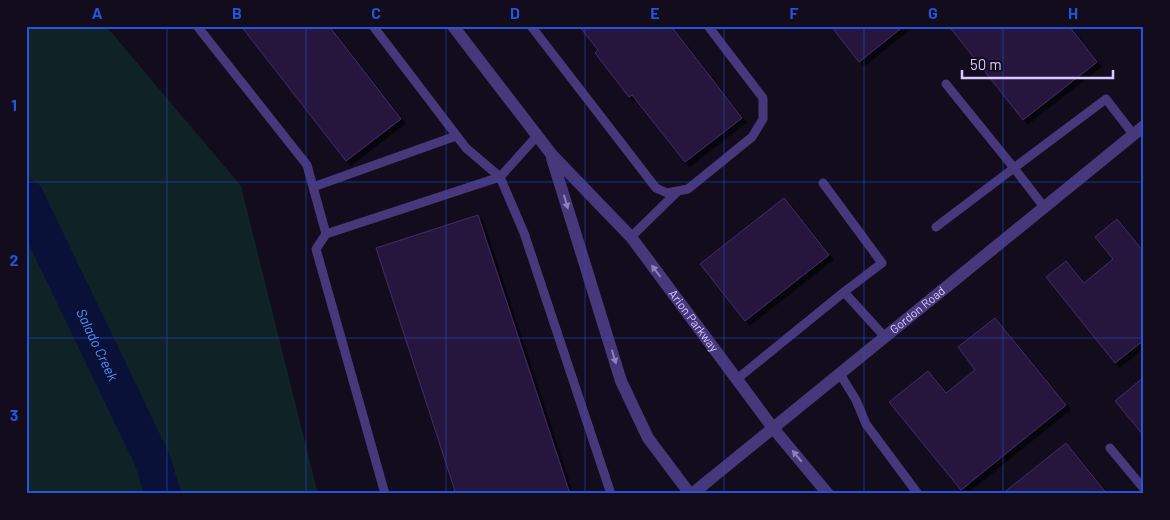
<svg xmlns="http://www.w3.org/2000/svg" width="1170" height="520" font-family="Barlow,sans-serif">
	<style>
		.green { fill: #0f2327 }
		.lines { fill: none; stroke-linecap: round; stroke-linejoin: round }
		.river { stroke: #091138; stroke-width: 36 }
		.building { fill: #27183d; stroke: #432b69; filter: url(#shadow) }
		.lane { stroke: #47387b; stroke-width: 9 }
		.street { stroke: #47387b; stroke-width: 12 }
		.oneway { fill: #9080bc }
		.grid { fill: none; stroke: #2654da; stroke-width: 1; stroke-opacity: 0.55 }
		.labels { text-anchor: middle; stroke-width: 5; stroke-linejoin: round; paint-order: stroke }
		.street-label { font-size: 12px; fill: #d9c9fe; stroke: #120c1d }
		.water-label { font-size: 14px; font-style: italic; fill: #5991fc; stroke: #120c1d }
		.neatline { fill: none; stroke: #2654da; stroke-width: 2 }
		.grid-label { font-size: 16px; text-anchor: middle; font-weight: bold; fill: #2654da }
	</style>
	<defs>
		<filter id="shadow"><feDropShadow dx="4.5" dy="4.5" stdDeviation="0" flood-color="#0009"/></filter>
	</defs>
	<rect width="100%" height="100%" fill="#120c1d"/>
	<path class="green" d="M26,26H106L241,186L318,494H26Z"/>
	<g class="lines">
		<path class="river" id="s1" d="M26,197L152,459L163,494"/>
	</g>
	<path class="building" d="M241,26H329L401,119L346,161Z
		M579,26H671L742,118L685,162L632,95L629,97L595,53L598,50Z
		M839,26H904L859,62L834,30Z
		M949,26H1069L1097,62L1023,120Z
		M784,198L829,255L745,321L700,264Z
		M478,215L570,494H456L376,248Z
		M1117,219L1144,252V340L1115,363L1046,277L1066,261L1084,283L1113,259L1095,237Z
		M995,318L1066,405L961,490L889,402L928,371L946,393L975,370L958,347Z
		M1144,377V436L1115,401Z
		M1066,443L1107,494H1002Z"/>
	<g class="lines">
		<path class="lane" d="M197,26L307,165L326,234
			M373,26L466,148L500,177
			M531,26L656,188L667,193L688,189L752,137L763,119V98L708,26
			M946,84L1014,168L1106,99L1133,134
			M537,136L500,177L524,233L611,494
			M823,183L882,263L844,292
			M313,187L456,136
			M936,227L1014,168L1044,207
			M631,237L677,192
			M840,374L856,400L866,424L918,494
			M737,379L844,292L885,337
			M1110,448L1144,489
			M385,494L316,249L326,234L500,177"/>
		<g class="street">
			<path id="s2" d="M453,26L552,155L631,237L773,428L828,494"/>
			<path d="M552,158L621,381L648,438L690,494"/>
			<path id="s3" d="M692,494L1144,126"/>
		</g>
	</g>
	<defs><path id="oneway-solid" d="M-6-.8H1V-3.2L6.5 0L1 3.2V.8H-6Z" transform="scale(1.25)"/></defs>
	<g class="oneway">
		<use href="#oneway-solid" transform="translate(566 202) rotate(74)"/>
		<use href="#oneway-solid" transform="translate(656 271) rotate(-127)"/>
		<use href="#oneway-solid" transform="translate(614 357) rotate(73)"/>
		<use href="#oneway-solid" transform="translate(797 456) rotate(-130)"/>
	</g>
	<path class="grid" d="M167,26V494M306,26V494M446,26V494M585,26V494M724,26V494M864,26V494M1003,26V494M26,182H1144M26,338H1144"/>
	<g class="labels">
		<g class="street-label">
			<text dy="4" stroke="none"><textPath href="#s3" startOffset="291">Gordon Road</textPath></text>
			<text dy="4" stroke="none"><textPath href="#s2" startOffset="381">Arion Parkway</textPath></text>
		</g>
		<g class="water-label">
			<text dy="5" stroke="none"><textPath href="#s1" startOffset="164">Salado Creek</textPath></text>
		</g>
	</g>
	<rect width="1170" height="520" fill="none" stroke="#120c1d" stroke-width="55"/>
	<path d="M962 70v8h151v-8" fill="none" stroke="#d9c9fe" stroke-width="2.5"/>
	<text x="970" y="70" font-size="15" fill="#d9c9fe" stroke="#120c1d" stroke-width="4" paint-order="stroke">50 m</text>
	<rect x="28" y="28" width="1114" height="464" class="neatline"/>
	<g class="grid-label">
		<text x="97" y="19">A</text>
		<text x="237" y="19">B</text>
		<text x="376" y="19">C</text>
		<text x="515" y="19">D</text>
		<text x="655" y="19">E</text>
		<text x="794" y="19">F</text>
		<text x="933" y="19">G</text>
		<text x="1073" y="19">H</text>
		<text x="14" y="111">1</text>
		<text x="14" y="266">2</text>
		<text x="14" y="421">3</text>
	</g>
</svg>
